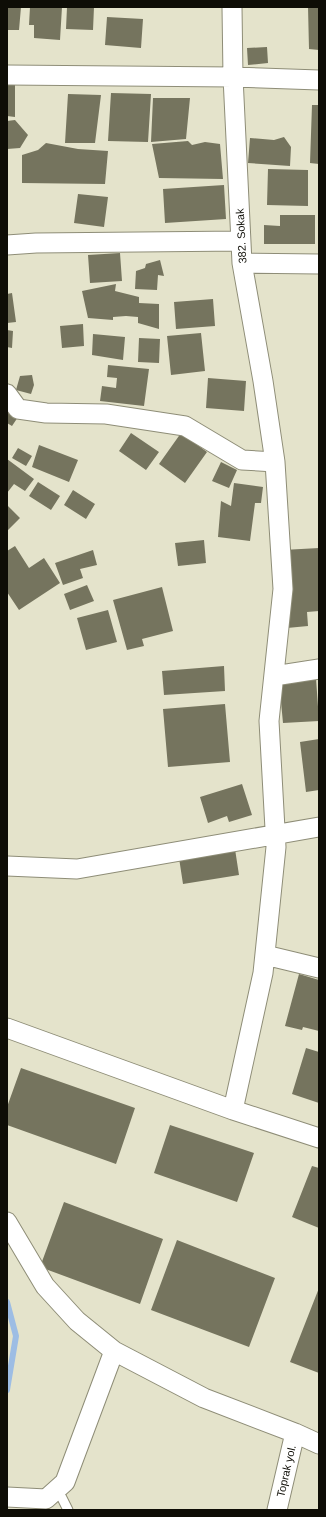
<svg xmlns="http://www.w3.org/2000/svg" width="326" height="1517" font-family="Arial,sans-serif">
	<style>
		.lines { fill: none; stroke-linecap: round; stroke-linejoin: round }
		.stream { stroke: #9dbde4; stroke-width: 6 }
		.building { fill: #75745e }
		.service-casing { stroke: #8e8d77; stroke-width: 11 }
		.minor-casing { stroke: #8e8d77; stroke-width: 21 }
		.service { stroke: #fff; stroke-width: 9 }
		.minor { stroke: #fff; stroke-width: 19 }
		.labels { text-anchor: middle; stroke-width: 3.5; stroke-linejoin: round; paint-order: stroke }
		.street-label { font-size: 11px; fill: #0e0d06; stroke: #fff }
	</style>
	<rect width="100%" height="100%" fill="#e4e3cb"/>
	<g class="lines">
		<path class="stream" d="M7,1302L16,1336L7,1390"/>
	</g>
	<path class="building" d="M7,7H21L19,30H7Z
		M30,7H62L60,40L34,38V25H29Z
		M67,7H94L93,30L66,29Z
		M308,7H319V50L309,49Z
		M107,17L143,19L141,48L105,45Z
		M267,47L268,63L248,65L247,48Z
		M7,82H15V117L7,116Z
		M111,93L151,94L148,142L108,141Z
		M68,94L101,95L95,143H65Z
		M153,98H190L186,139L151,142Z
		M312,105H319V164L310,163Z
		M15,120L28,135L20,148L7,149V121Z
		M284,137L291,147L290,166L248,163L250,138L274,140Z
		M188,141L192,145L205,142L220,144L223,179L159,178L152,144Z
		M46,143L78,149L108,151L105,184L22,183V155L38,150Z
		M268,169L308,170V206L267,205Z
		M224,185L226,219L165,223L163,189Z
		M78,194L108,197L104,227L74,223Z
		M280,215H315V244H264V225L280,226Z
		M120,253L122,281L90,283L88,255Z
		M160,260L164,276L158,275L157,290L135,289L136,271L145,268L146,264Z
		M116,284L115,291L139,297V303L159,304V329L138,323V317L126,316L113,317V320L88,318L82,291Z
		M12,293L16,322L7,323V294Z
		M213,299L215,326L176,329L174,302Z
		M83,324L84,346L62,348L60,326Z
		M7,330L13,331L12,348L7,347Z
		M201,333L205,371L171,375L167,336Z
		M93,334L125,337L123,360L92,355Z
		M139,338L160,339L159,363L138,362Z
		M108,365L149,369L144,406L100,401L102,386L116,388L117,378L107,377Z
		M32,375L34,385L31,394L16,390L20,376Z
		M208,378L246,381L244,411L206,408Z
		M7,406L20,414L12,426L7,423Z
		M131,433L159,452L146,470L119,451Z
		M181,433L207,452L185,483L159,464Z
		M39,445L78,460L69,482L32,467Z
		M18,448L32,456L26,466L12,458Z
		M7,459L34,479L25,491L14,484L7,493Z
		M221,462L237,470L229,488L212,481Z
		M38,482L60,496L51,510L29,496Z
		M234,483L263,487L261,503H255L250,541L218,537L221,501L231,506Z
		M73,490L95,504L86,519L64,505Z
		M7,505L20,518L7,531Z
		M204,540L206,563L178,566L175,543Z
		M15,546L29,568L44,558L60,583L19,610L7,592V551Z
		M319,548V611L307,612L308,626L287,628L283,550Z
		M93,550L97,565L80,569L83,578L63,585L55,563Z
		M87,585L94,601L70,610L64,594Z
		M162,587L173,631L142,639L144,646L127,650L113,600Z
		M108,610L117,642L86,650L77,618Z
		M224,666L225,691L164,695L162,671Z
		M316,678L319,721L283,723L279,681Z
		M225,704L230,762L168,767L163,709Z
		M319,739V790L306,792L300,742Z
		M242,784L252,815L229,822L227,816L208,823L200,797Z
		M235,849L239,875L183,884L179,858Z
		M299,974L319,980V1031L303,1027L302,1030L285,1026Z
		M306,1048L319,1052V1103L292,1094Z
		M21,1068L135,1108L116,1164L7,1125V1107Z
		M170,1125L254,1153L237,1202L154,1173Z
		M312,1166L319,1168V1228L292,1217Z
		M64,1202L163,1239L140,1304L40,1267Z
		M177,1240L275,1278L249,1347L151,1310Z
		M319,1288V1373L290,1362Z"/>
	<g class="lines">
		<g class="service-casing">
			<path id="service" d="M55,1491L62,1498L68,1510"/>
		</g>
		<g class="minor-casing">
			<path id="minor" d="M232,7L233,77L242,263L263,381L275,462L283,589L269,721L276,847L263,973L233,1110
				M7,75L233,77L319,80
				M7,245L36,243L241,241
				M242,263L319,264
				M7,394L18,409L46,413L106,414L185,426L242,460L275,462
				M274,676L319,669
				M7,866L77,869L319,827
				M265,955L319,968
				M7,1028L233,1110L319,1138
				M7,1222L45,1286L77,1321L114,1351L204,1398L295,1433L319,1444
				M7,1497L46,1499L65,1482L114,1351
				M277,1510L295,1433"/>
		</g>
		<use href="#service" class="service"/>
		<use href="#minor" class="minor"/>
	</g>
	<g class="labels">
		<g class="street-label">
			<text transform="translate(241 236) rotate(-93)" y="4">382. Sokak</text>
			<text transform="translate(286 1471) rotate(-77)" y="4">Toprak yol.</text>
		</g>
	</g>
	<rect width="326" height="1517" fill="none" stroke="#0e0d06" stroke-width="16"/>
</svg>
